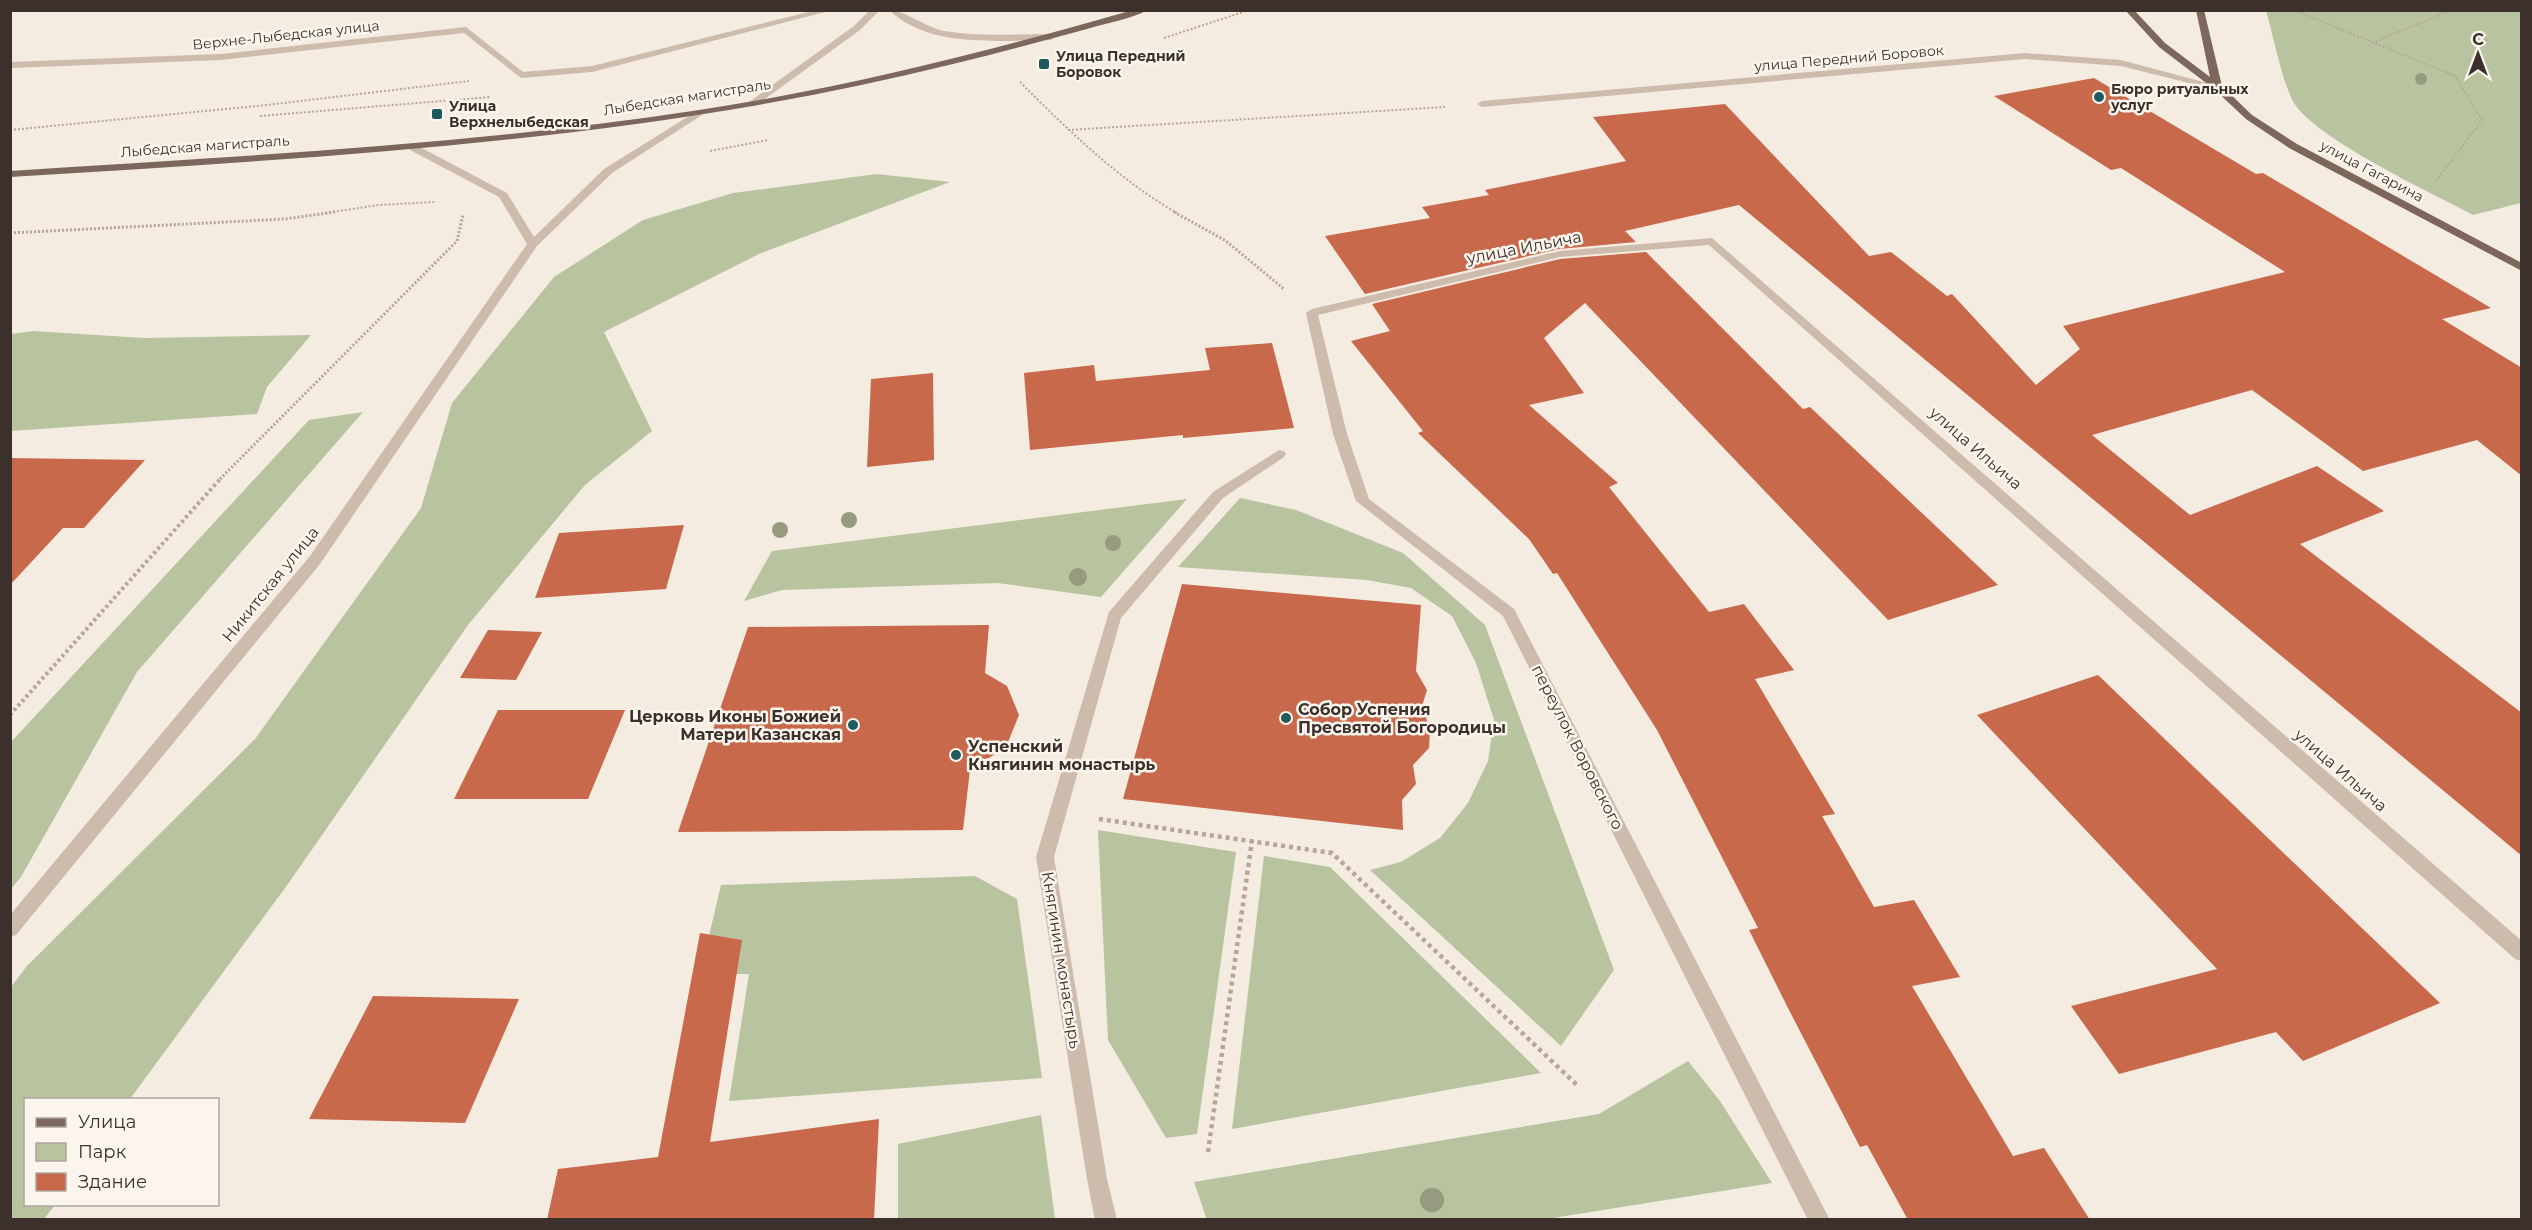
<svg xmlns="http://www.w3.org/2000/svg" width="2532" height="1230" font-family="Montserrat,sans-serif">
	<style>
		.green { fill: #b8c4a0 }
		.building { fill: #c8694b }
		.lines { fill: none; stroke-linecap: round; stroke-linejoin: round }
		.path-far3 { stroke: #b9a596; stroke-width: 2; stroke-dasharray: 2 2; stroke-linecap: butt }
		.path-far2 { stroke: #b9a596; stroke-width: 3; stroke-dasharray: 2 2; stroke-linecap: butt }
		.path-far1 { stroke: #b9a596; stroke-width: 4; stroke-dasharray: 3 3; stroke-linecap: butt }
		.path { stroke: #b9a596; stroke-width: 4.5; stroke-dasharray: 4 4; stroke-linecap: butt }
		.minor { fill: #cdbbac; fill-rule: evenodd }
		.major { fill: #7d675c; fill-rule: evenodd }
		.tree { fill: #969b7f }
		.poi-dot { fill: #1f5a5e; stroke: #fbf5ee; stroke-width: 2 }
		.labels { text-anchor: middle; stroke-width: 5; stroke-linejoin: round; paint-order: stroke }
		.far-street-label { font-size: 14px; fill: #3b302b; stroke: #fbf5ee }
		.far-poi-label { font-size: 14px; font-weight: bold; fill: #3b302b; stroke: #fbf5ee; text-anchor: start }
		.street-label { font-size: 16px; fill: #3b302b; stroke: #fbf5ee }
		.poi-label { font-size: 16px; font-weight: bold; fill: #3b302b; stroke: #fbf5ee; text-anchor: start }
	</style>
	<rect width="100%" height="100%" fill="#f4ebe1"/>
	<path class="green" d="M2266,11H2521V203L2473,215C2432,193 2316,139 2294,103C2283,85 2273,34 2266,11Z
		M877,174L950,182L759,254L604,332L652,431L585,485L468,625L288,884L130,1099L26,1100V1204L55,1205L44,1219H11V987L27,966L255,739L421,508L452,403L554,277L643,220L733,193Z
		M33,331L144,338L311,335L267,387L257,414L11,431V334Z
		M363,412L137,672L21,877L11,889V742L309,420Z
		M1240,498L1296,510L1403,553L1485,625L1614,970L1561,1046L1370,870L1401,862L1440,838L1468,803L1488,761L1494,720L1476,663L1452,616L1411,588L1367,580L1178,567Z
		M1187,499L1101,597L998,583L782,590L744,601L772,551Z
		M1098,830L1236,852L1197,1134L1166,1138L1108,1040Z
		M1264,856L1330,867L1541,1073L1232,1129Z
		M975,876L1017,899L1042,1078L729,1101L749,974H700L721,885Z
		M1688,1061L1720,1101L1772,1183L1547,1219L1207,1220L1194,1182L1599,1114Z
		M1041,1115L1055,1219H898V1144Z"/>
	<path class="building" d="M2094,78L2256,174L2263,173L2491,308L2442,319L2522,368V476L2477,440L2363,471L2252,390L2092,435L2190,515L2317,466L2384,511L2300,544L2522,713V856L1739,205L1625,231L1636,242L1559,249L1365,294L1325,236L1430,218L1422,207L1489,195L1485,190L1626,161L1593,117L1725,104L1869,256L1891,252L1947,296L1952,294L2036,385L2080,349L2063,326L2285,272L2121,168L2111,170L1994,96Z
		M1646,252L1803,409L1810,407L1998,585L1888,620L1585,303L1544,338L1584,393L1529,405L1618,483L1609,487L1709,612L1744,604L1794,670L1755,679L1835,814L1822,816L1874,907L1914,900L1960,977L1912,986L2013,1156L2044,1148L2090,1220H1908L1867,1145L1860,1147L1789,1010L1749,930L1758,928L1657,730L1557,573L1553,574L1529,539L1418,433L1423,431L1351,341L1390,331L1372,304L1560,259Z
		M1272,343L1294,428L1183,438V435L1030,450L1024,373L1094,365L1096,381L1210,370L1205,348Z
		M933,373L934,460L867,467L871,379Z
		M10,458L145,460L84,528H63L10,585Z
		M684,525L666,589L535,598L559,533Z
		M1182,584L1421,605L1416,671L1427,690L1422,706L1430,729L1429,748L1413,765L1416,784L1402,800L1403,830L1123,799Z
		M989,625L985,673L1007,686L1019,715L1006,747L970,770L963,830L678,832L748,627Z
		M488,630L542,632L516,680L460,678Z
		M2098,675L2440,1003L2303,1061L2276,1032L2119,1074L2071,1006L2217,969L1977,715Z
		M498,710H625L588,799H454Z
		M700,933L742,940L710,1142L879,1119L874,1220H547L558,1169L658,1157Z
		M373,996L519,999L465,1123L309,1119Z"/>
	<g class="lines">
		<path class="path-far3" d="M2294,10L2455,76L2482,120L2436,181
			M1164,38L1249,10
			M2372,43L2451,10
			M1020,82C1068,130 1118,179 1177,213
			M260,116L490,97
			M10,130L267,105L469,81
			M1068,130L1445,107
			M710,151L768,140
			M325,213L379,205L434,202"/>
		<path class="path-far2" d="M1174,212L1226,241L1284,289
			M10,233L285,219L335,212
			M220,479L457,241L463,215"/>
		<path class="path-far1" d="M10,715L221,478"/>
		<path class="path" d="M1099,819L1332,853L1577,1085
			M1208,1152L1252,840"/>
		<path class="minor" d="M816,10H833L592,72L521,78L464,33L221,60L10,68V62L221,54L466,27L523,72L592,66Z
			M870,10H880L860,30L755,106H749V102L854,26Z
			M889,10C904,10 925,27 944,31C979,37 1016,34 1051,34L1056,37L1051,40C999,40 930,49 889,10Z
			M2025,53L2121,60L2222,87L2217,90L2121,66L2025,59L1482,107L1477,104L1482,101Z
			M697,111L705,113L612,173L537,246L320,564L16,935L10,937V915L310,556L527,244L499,197L410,150V146H418L507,193L534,237L604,169Z
			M1712,238L2522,941V961L2515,959L1709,245L1560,257L1318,315L1347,434L1369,499L1514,609L1830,1220H1808L1503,616L1356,501L1333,434L1306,313L1312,309L1560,251Z
			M1279,450L1284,451L1286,454L1284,457L1223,498L1121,618L1054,857L1107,1179L1117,1220H1095L1087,1179L1036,857L1109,612L1213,492Z"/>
		<path class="major" d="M1133,10H1148C1130,19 1107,23 1087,29C1043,41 998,53 953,64C644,141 327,157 10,177V171C240,156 471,145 699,110C846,88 990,51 1133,10Z
			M2125,10H2134L2165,43L2210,77L2196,10H2204L2222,86L2252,115L2297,144L2522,263V271L2289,148L2246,119L2214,89L2159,47Z"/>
	</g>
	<g class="tree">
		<circle cx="2421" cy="79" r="6"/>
		<circle cx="849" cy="520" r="8"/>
		<circle cx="780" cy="530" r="8"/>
		<circle cx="1113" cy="543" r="8"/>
		<circle cx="1078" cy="577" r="9"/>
		<circle cx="1432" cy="1200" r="12"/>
	</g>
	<g class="poi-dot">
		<rect x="1038" y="58" width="12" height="12" rx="3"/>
		<circle cx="2099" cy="97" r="6"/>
		<rect x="431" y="108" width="12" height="12" rx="3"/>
		<circle cx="1286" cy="718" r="6"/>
		<circle cx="853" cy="725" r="6"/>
		<circle cx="956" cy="755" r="6"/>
	</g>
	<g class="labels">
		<g class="far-street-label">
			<text transform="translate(286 35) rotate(-6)" y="5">Верхне-Лыбедская улица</text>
			<text transform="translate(1849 58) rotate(-5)" y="5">улица Передний Боровок</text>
			<text transform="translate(687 97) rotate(-9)" y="5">Лыбедская магистраль</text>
			<text transform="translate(205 146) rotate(-4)" y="5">Лыбедская магистраль</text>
			<text transform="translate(2372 171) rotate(28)" y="5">улица Гагарина</text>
		</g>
		<g class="far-poi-label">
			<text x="1056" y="61">Улица Передний<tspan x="1056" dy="16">Боровок</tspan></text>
			<text x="2111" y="94">Бюро ритуальных<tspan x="2111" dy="16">услуг</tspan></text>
			<text x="449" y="111">Улица<tspan x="449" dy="16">Верхнелыбедская</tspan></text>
		</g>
		<g class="street-label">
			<text transform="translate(1524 247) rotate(-11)" y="6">улица Ильича</text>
			<text transform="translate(1976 448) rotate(41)" y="6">улица Ильича</text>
			<text transform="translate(270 584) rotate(-51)" y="6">Никитская улица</text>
			<text transform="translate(1578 747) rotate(63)" y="6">переулок Воровского</text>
			<text transform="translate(2341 770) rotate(41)" y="6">улица Ильича</text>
			<text transform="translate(1062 960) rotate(81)" y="6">Княгинин монастырь</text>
		</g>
		<g class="poi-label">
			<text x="1298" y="715">Собор Успения<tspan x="1298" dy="18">Пресвятой Богородицы</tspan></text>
			<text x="841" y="722" text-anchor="end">Церковь Иконы Божией<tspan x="841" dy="18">Матери Казанская</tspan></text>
			<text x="968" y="752">Успенский<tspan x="968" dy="18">Княгинин монастырь</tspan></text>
		</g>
	</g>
	<rect width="2532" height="1230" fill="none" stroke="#3b302b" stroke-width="24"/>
	<rect x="24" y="1098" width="195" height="108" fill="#fbf5ee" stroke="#aea6a0" stroke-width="1.5"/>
	<rect x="36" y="1118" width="30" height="9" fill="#7d675c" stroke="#aea6a0" stroke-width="1.5"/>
	<text x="78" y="1128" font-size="18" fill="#3b302b">Улица</text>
	<rect x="36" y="1143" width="30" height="18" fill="#b8c4a0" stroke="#aea6a0" stroke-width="1.5"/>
	<text x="78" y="1158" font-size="18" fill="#3b302b">Парк</text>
	<rect x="36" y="1173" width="30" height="18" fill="#c8694b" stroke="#aea6a0" stroke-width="1.5"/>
	<text x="78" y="1188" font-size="18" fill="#3b302b">Здание</text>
	<g transform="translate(2478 54)" stroke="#fbf5ee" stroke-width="4.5" paint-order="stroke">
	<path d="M0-4.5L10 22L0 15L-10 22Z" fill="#3b302b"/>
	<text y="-9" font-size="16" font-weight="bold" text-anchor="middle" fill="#3b302b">С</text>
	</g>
</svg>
